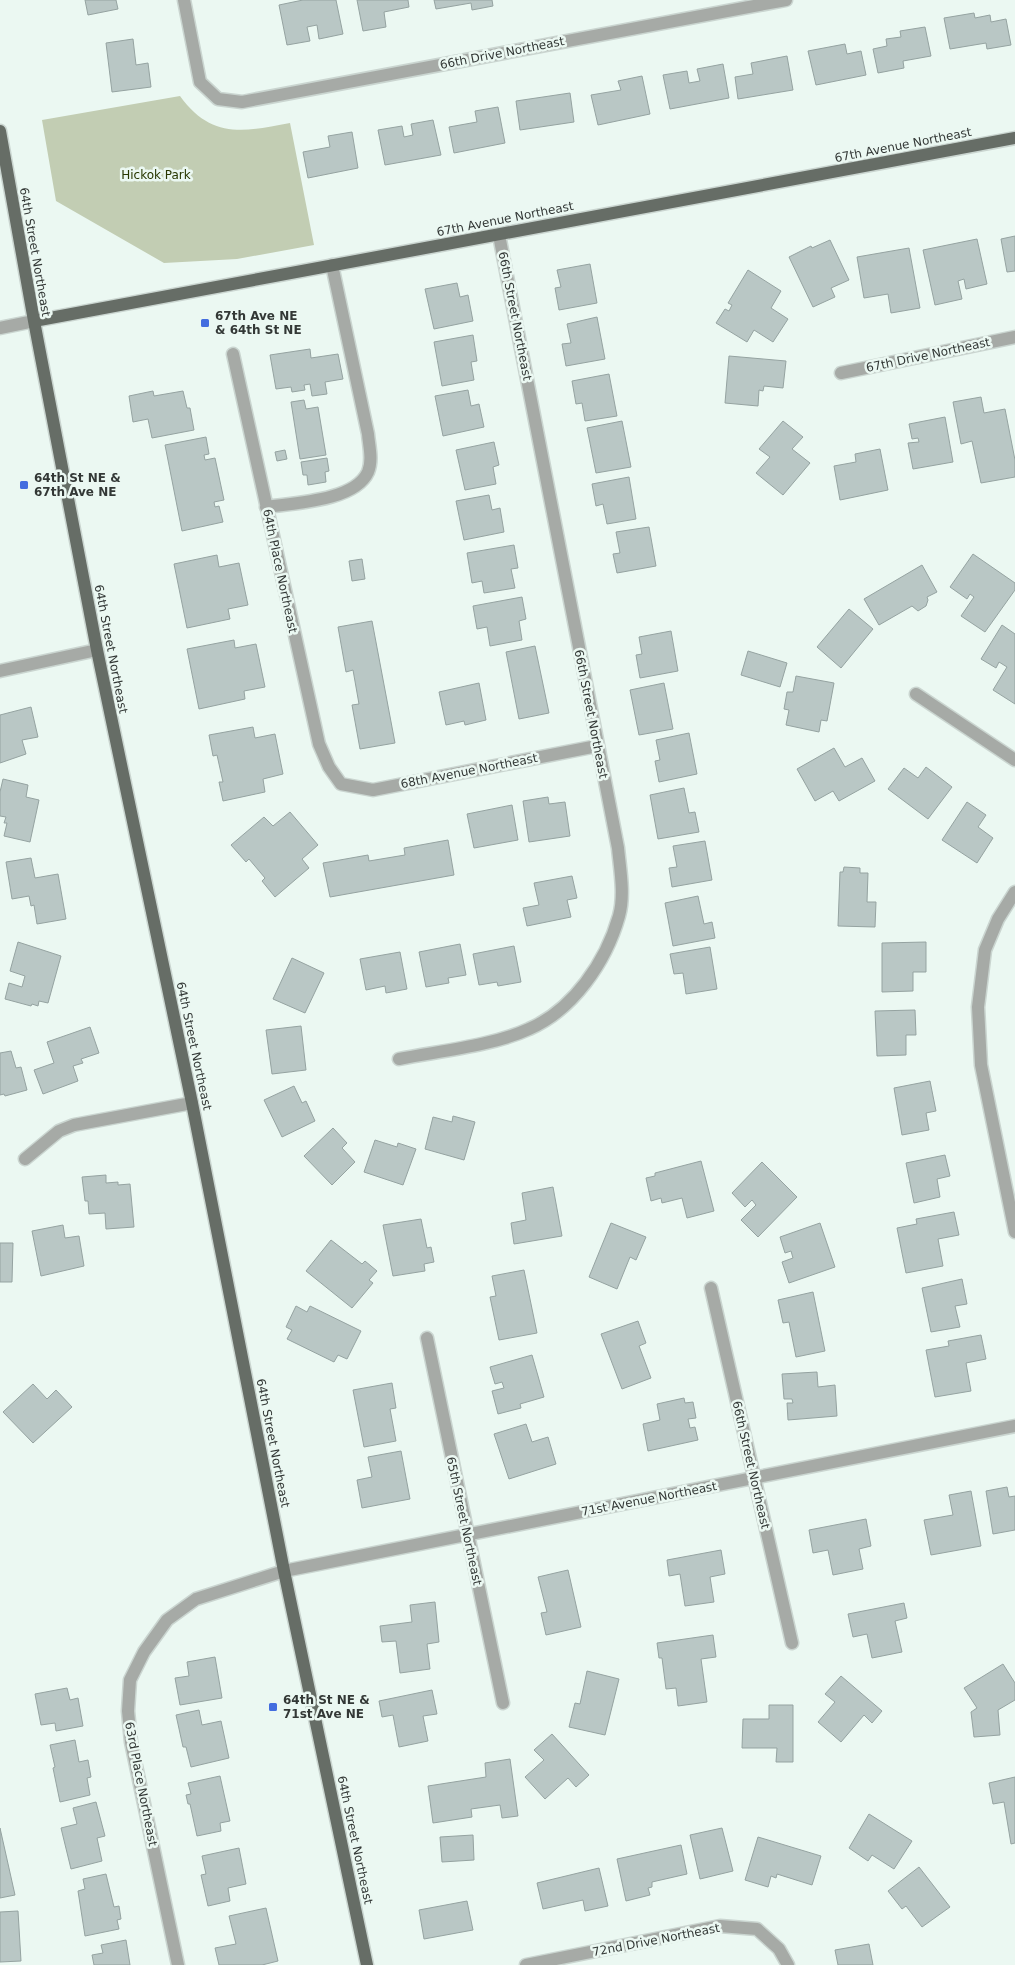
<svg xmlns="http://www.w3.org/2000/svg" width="1015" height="1965" font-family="'DejaVu Sans',sans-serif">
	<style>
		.green { fill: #c2cdb3 }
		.building { fill: #b9c7c5; stroke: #95a3a1 }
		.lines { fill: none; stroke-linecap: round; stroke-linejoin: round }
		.minor-casing { stroke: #cad5d0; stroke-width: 15 }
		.major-casing { stroke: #cad5d0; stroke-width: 15 }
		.minor { stroke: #a6aaa6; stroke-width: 12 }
		.major { stroke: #666d66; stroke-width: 12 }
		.poi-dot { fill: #436ddf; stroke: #ebf8f2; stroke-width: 2 }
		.labels { text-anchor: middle; stroke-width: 5; stroke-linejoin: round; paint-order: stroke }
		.street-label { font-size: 12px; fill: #333836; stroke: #ebf8f2 }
		.park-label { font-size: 12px; fill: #273700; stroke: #ebf8f2 }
		.poi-label { font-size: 12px; font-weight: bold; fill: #333836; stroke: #ebf8f2; text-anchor: start }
	</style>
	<rect width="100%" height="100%" fill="#ebf8f2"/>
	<path class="green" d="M180,96C211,139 244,132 290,123L314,245L237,259L164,263L56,201L42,120Z"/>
	<path class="building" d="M85,0H116L118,9L88,15Z
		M303,0H336L343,34L319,39L317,25L307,27L310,41L287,45L279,5Z
		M357,0H408L409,7L384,12L386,27L363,31Z
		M434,0H492L493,6L472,10L471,3L436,9Z
		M974,13L975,18L990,15L991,22L1006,19L1011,45L987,49L986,43L950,49L944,18Z
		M925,27L931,56L903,61L904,68L878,73L873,49L887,46L886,39L901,37L900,31Z
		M133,39L136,65L148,63L151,87L112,92L106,43Z
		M845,44L847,54L861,51L866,75L816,85L808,51Z
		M787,56L793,90L738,99L735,77L753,74L751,63Z
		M723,64L729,98L670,109L663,75L687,71L689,83L700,81L697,69Z
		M642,76L650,114L598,125L591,95L621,90L618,81Z
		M570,93L574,122L520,130L516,101Z
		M498,107L505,143L454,153L449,127L477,122L475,111Z
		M433,120L441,155L385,165L378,130L402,126L404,137L413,135L411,124Z
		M352,132L358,168L308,178L303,152L330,147L328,136Z
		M1015,236V271L1007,272L1001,239Z
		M977,239L987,284L966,289L964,279L958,281L962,299L935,305L923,250Z
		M830,240L849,280L831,288L835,297L813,307L789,257L811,246L812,248Z
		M909,248L920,308L891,313L888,294L864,298L857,257Z
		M590,264L597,303L559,310L555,288L561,287L557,270Z
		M748,270L781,291L771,308L788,319L773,342L754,330L747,342L716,323L725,309L729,311L732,305L728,303Z
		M457,283L460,297L468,295L473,321L434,329L425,289Z
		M597,317L605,359L566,366L562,344L571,343L567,324Z
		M473,335L477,361L471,362L474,380L442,386L434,342Z
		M310,349L311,358L338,354L343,379L325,382L327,394L312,396L310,384L304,385L305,390L292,392L291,387L276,389L270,355Z
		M729,356L786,361L783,388L764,386L763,391L759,390L758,406L725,403Z
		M609,374L617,416L585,421L582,403L576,404L572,381Z
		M468,390L471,406L479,404L484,427L443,436L435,396Z
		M153,391L154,396L183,391L187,408H190L194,430L152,438L148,419L133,422L129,396Z
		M981,397L984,413L1005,409L1015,460V477L981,483L972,441L961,444L953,402Z
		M304,400L306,409L318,407L326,455L300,459L291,402Z
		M945,417L953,462L913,469L908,443L919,442L918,438L912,439L909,424Z
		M622,421L631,467L596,473L587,428Z
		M783,421L803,437L792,449L810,463L783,495L756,473L770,457L759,449Z
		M206,437L209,454L204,455L205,460L215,458L224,500L214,502L215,507L219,506L223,522L182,531L165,445Z
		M494,442L499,465L493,467L496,484L465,490L456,450Z
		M880,449L888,490L840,500L834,466L856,462L855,454Z
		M285,450L287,459L277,461L275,452Z
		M327,458L329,471L325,472L326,482L308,485L307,475H303L301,462Z
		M629,477L636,519L607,524L603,504L596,506L592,484Z
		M489,495L492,510L500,508L504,532L464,540L456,501Z
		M649,527L656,566L617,573L613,554L620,553L616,532Z
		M514,545L518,568L511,569L515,588L484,593L482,581L472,583L467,553Z
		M973,554L1015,583V590L985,632L961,616L974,597L970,594L967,599L950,587Z
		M217,555L219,567L239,563L248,605L228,609L230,619L187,628L174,564Z
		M362,559L365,579L352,581L349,561Z
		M922,565L937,592L927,597L928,600L926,606L918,611L912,606L879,625L864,599Z
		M522,597L526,619L519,621L522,640L490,646L487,627L477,629L473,606Z
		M849,609L873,629L841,668L817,647Z
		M372,621L395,743L360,749L352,705L359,704L353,670L346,672L338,627Z
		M1002,625L1015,634V704L993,690L1007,667L999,662L996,668L981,659Z
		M671,631L678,671L640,678L636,655L642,654L639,637Z
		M234,640L235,648L256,644L265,687L244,691L245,699L199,709L187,649Z
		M535,646L549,713L519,719L506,652Z
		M748,651L787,663L780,687L741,675Z
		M796,676L834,683L827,721L821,720L819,732L786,725L789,710L784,709L787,692H793Z
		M479,683L486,720L465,725L464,721L446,725L439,692Z
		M664,683L673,729L639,735L630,690Z
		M31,707L38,737L22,740L26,754L0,763V715Z
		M253,727L255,738L275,734L283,774L263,779L265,792L223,801L219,782H223L217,755L213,756L209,735Z
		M689,733L697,774L659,782L655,761L660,760L656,740Z
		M834,748L845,767L862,758L875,781L839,801L833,791L815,801L797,769Z
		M926,767L952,787L928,819L888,789L904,768L918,778Z
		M3,779L28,785L26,797L39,800L30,842L4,836L7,823H4L6,817L0,816V792Z
		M684,788L689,813L695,812L699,832L658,839L650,795Z
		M548,797L549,804L565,802L570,836L529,842L523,801Z
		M967,802L986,815L978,827L993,838L977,863L942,840Z
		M512,805L518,840L474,848L467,814Z
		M290,812L318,845L302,859L309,868L275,897L262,881L265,878L249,859L246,862L231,845L264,817L273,826Z
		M448,840L454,875L330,897L323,863L368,855L369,861L405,855L404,848Z
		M705,841L712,880L672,887L669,868L677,867L673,846Z
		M31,858L35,878L58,874L66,919L37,924L34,905L31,906L29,896L12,899L6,862Z
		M844,867L860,868V873H868L867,902H876L875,927L838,926L840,872H843Z
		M572,876L577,898L567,900L571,917L527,926L523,908L539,905L534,883Z
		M698,896L704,924L712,922L715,938L673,946L665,903Z
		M18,942L61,956L48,1003L39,1001L38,1006L32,1004L31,1006L5,999L9,983L22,987L25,976L10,971Z
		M926,942V972H913V991L882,992V943Z
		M460,944L466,975L448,978L449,983L426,987L419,952Z
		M514,946L521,982L498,986L497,982L479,985L473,954Z
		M710,947L717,989L686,994L683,973L674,974L670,954Z
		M400,952L407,989L386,993L385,986L366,990L360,959Z
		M292,958L324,973L305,1013L273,999Z
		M915,1010L916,1035H906V1055L877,1056L875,1011Z
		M301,1026L306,1070L272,1074L266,1030Z
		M90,1027L99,1053L81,1059L83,1063L73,1066L78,1081L43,1094L34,1070L54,1063L47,1042Z
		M11,1051L16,1068L21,1067L27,1090L5,1096L4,1094L0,1095V1053Z
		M930,1081L936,1111L926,1113L929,1130L902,1135L894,1088Z
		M294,1086L302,1103L306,1101L315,1121L282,1137L264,1100Z
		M453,1116L475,1122L464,1160L425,1149L433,1117L452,1122Z
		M333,1128L347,1143L342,1148L355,1162L332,1185L304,1156Z
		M375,1140L397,1147L398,1143L416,1149L403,1185L364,1172Z
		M945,1155L950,1176L937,1179L940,1197L914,1203L906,1163Z
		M701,1161L714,1211L687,1218L682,1198L662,1203L661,1198L651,1201L646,1178L655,1176V1173Z
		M762,1162L797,1197L758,1237L741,1220L756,1205L752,1200L745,1207L732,1193Z
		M106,1175V1183L118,1182V1185L130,1184L134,1227L106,1229L105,1213L89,1214L88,1201H85L82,1177Z
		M553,1187L562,1236L514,1244L511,1223L526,1220L522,1193Z
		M954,1212L959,1235L938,1239L943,1266L906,1273L897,1228L917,1224L916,1219Z
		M421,1219L427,1248L431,1247L434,1262L424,1264L425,1271L393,1276L383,1225Z
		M611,1223L646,1237L636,1260L630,1257L617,1289L589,1277Z
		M820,1223L835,1267L789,1283L782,1262L793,1258L791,1251L785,1253L780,1237Z
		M63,1225L65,1238L79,1236L84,1266L41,1276L32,1231Z
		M331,1240L362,1264L365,1261L377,1271L369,1280L373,1283L352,1308L306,1271Z
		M0,1243H13L12,1282H0Z
		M524,1270L537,1333L499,1340L490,1297L496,1296L492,1276Z
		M962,1279L967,1304L955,1306L960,1327L931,1332L922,1288Z
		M813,1292L825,1351L796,1357L789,1322L783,1323L778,1300Z
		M296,1306L307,1312L310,1306L361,1331L347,1359L338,1355L334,1362L287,1339L292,1330L286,1327Z
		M638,1321L646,1343L639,1346L651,1378L622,1389L601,1334Z
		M981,1335L986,1359L966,1363L971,1391L935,1397L926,1350L949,1346L948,1341Z
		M532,1355L544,1397L520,1404L521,1408L498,1414L492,1391L504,1388L502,1382L495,1384L490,1367Z
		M817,1372L818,1387L835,1385L837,1416L788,1420L787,1403H793L792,1399H784L782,1374Z
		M392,1383L396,1408L390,1409L396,1441L364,1447L353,1390Z
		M33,1384L47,1399L56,1390L72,1407L33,1443L3,1412Z
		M684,1398L685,1403L693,1402L696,1418L688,1419L690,1428L695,1427L698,1440L648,1451L643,1424L660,1420L657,1404Z
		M526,1424L532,1442L548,1437L556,1464L509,1479L494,1434Z
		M401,1451L410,1499L362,1508L357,1480L372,1477L368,1457Z
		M1007,1487L1009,1497L1015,1496V1530L993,1534L986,1491Z
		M971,1491L981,1546L931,1555L924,1520L953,1515L949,1495Z
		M866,1519L871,1546L859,1549L863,1569L833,1575L828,1550L813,1553L809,1530Z
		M721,1550L725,1574L710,1577L714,1602L685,1606L680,1574L669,1576L667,1560Z
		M568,1570L581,1627L546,1635L541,1613L547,1612L538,1577Z
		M435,1602L439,1642L427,1644L430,1669L400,1673L396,1641L382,1642L380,1626L412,1622L410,1605Z
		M904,1603L907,1618L895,1621L902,1652L872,1658L867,1634L853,1637L848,1614Z
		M713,1635L716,1657L701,1659L707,1702L678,1706L676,1688L666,1689L662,1658H659L657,1643Z
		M215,1657L222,1698L180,1705L175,1678L189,1676L187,1662Z
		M1003,1664L1015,1683V1700L998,1710L1000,1735L974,1737L971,1712L977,1708L964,1688Z
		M587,1671L619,1679L605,1735L569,1727L575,1703L580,1704Z
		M841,1676L882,1711L872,1723L864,1715L841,1742L818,1722L835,1702L825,1694Z
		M67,1688L70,1700L78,1698L83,1726L56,1731L55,1723L41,1725L35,1694Z
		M432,1690L437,1714L423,1716L428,1741L399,1747L393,1715L382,1717L379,1701Z
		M769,1705H793V1762H776L777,1748H742L743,1719H769Z
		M199,1710L202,1725L221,1721L229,1758L191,1767L186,1747H183L176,1715Z
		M552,1734L589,1775L576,1787L568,1778L545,1799L525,1777L544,1760L534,1750Z
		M75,1740L79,1762L88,1760L91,1777L87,1778L90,1795L60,1802L53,1768L55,1767L50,1745Z
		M510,1759L518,1816L502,1818L500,1805L471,1809L472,1817L433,1823L428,1786L486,1777L485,1763Z
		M220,1776L230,1821L220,1823L221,1831L197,1836L190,1804H188L186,1795L191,1794L188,1783Z
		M1015,1777V1843L1011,1844L1004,1802L993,1804L989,1783Z
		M96,1802L105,1836L97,1838L102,1861L71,1869L61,1828L77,1824L73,1808Z
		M869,1814L912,1841L894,1869L872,1855L868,1861L849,1848Z
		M0,1828L15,1895L0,1898Z
		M722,1828L733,1871L700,1879L690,1835Z
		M473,1835L474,1860L442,1862L440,1837Z
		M758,1837L821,1856L812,1885L777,1874L776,1878L771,1876L768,1887L745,1880Z
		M681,1845L687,1874L652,1882V1887L648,1888L650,1895L626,1901L617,1859Z
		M239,1848L246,1884L228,1888L230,1901L208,1906L201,1875L206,1874L202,1856Z
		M919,1867L950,1907L922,1927L906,1906L902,1909L888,1891Z
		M599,1868L608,1906L585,1911L583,1900L543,1909L537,1883Z
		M106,1874L114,1907L119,1906L121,1919L117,1920L119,1929L85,1936L78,1891L85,1889L83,1879Z
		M467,1901L473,1930L424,1939L419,1910Z
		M266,1908L278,1961L262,1965H219L215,1948L236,1944L229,1916Z
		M18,1911L21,1961L0,1962V1912Z
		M126,1940L130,1965H94L92,1955L103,1953L101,1945Z
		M869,1944L873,1965H838L835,1950Z"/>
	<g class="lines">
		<g class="minor-casing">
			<path id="minor" d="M184,0L200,82L218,99L242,102L786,0
				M0,328L34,321
				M233,354L319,744L329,767L341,784L373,790L597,746
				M841,373L1015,337
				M266,507C294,503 355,501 368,472C373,460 369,446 368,434L332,265
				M0,671L97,650
				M916,694L1015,760
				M1015,892L998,919L985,950L978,1007L981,1065L1015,1232
				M399,1059C439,1051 492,1046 529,1029C573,1010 606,962 619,916C625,895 620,869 618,848L499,235
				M25,1159L59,1131L74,1125L192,1103
				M711,1288L792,1643
				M427,1338L503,1703
				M178,1965L131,1742L128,1711L130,1680L144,1652L167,1620L196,1599L284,1571L1015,1426
				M526,1965L720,1926L757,1929L779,1949L788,1965"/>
		</g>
		<g class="major-casing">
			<path id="major" d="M0,131L34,321L97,650L192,1103L284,1571L367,1965
				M34,321L1015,138"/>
		</g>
		<use href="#minor" class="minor"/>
		<use href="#major" class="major"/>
	</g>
	<g class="poi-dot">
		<rect x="200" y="318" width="10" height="10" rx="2.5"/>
		<rect x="19" y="480" width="10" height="10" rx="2.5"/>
		<rect x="268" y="1702" width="10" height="10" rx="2.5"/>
	</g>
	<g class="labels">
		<g class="street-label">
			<text transform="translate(502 53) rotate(-11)" y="4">66th Drive Northeast</text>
			<text transform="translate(903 145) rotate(-11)" y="4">67th Avenue Northeast</text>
			<text transform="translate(505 219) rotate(-11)" y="4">67th Avenue Northeast</text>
			<text transform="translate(35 252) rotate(80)" y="4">64th Street Northeast</text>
			<text transform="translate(515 316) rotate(79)" y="4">66th Street Northeast</text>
			<text transform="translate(928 355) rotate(-12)" y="4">67th Drive Northeast</text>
			<text transform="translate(280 571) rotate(78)" y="4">64th Place Northeast</text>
			<text transform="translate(111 649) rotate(79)" y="4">64th Street Northeast</text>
			<text transform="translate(591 714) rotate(79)" y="4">66th Street Northeast</text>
			<text transform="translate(469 771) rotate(-11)" y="4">68th Avenue Northeast</text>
			<text transform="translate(194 1046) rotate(78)" y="4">64th Street Northeast</text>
			<text transform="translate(273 1443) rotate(79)" y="4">64th Street Northeast</text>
			<text transform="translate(751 1465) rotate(77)" y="4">66th Street Northeast</text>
			<text transform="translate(649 1499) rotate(-11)" y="4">71st Avenue Northeast</text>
			<text transform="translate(464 1521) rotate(78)" y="4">65th Street Northeast</text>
			<text transform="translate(141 1784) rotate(79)" y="4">63rd Place Northeast</text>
			<text transform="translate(355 1840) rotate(78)" y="4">64th Street Northeast</text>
			<text transform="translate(656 1940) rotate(-11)" y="4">72nd Drive Northeast</text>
		</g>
		<g class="park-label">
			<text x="156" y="179">Hickok Park</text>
		</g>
		<g class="poi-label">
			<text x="215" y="320">67th Ave NE<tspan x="215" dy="14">&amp; 64th St NE</tspan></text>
			<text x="34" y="482">64th St NE &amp;<tspan x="34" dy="14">67th Ave NE</tspan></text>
			<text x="283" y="1704">64th St NE &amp;<tspan x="283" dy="14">71st Ave NE</tspan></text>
		</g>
	</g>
</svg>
